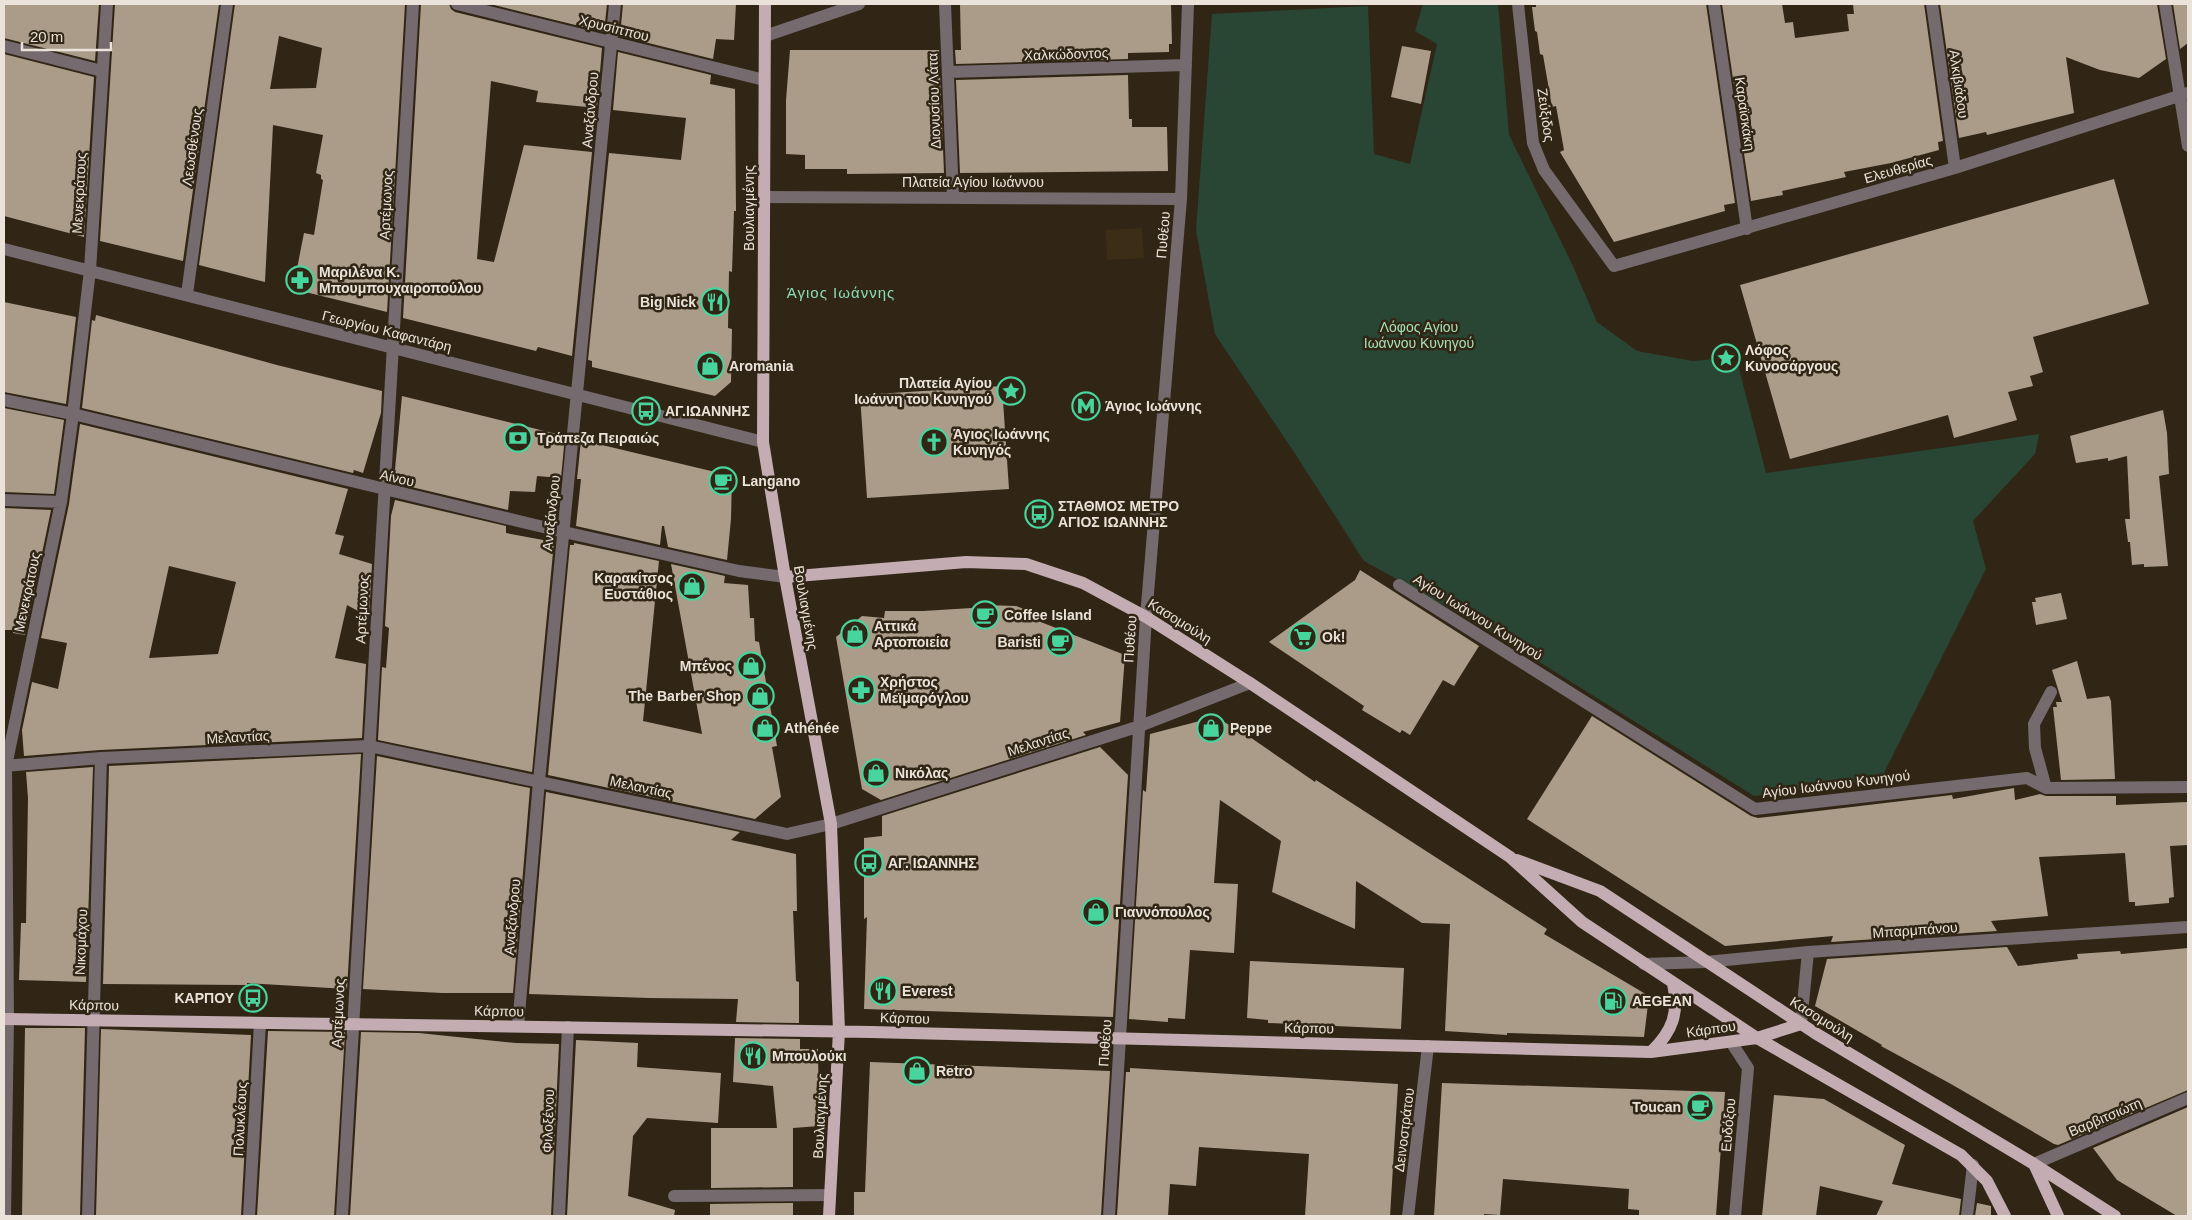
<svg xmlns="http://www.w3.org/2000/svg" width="2192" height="1220" font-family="Helvetica,sans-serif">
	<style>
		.built { fill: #3c2d17 }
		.green { fill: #284633 }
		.building { fill: #aa9c89; fill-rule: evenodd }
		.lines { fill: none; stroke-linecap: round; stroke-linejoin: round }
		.minor { stroke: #756a6d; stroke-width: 12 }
		.major { stroke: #c3adb2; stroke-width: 12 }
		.labels { text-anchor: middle; stroke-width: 5; stroke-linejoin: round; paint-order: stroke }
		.street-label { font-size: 14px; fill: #ebe3d9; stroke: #312616 }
		.poi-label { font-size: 14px; font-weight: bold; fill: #ebe3d9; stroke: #312616; text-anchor: start }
		.park-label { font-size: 14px; fill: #a5e0b8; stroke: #312616 }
		.neighbourhood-label { font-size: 15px; letter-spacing: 1px; fill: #8adeb7; stroke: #312616 }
	</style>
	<rect width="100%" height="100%" fill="#312616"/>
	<path class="built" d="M1142,228L1144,258L1107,260L1106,230Z"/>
	<path class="green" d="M1423,4H1498L1509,135L1572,264L1597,322L1637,351L1693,361L1726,358L1737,361L1766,473L2039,434L2035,454L1973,521L1986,569L1881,779L1754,796L1483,627L1364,561L1294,452L1215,334L1196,230L1212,14L1368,6L1374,154L1410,164L1437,44L1415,31Z"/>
	<path class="building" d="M4,4H99L95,61L4,38Z
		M115,4H219L183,261L100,241Z
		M235,4H405L387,312L293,289L304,233L314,235L323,180L321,179V175L316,173L323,135L273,125L265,282L199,265ZM279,36L322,48L316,88L270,89Z
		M421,4H449L451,9L455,12L602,48L597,108L536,102L538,91L491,81L477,259L494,262L524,145L592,152L572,356L538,347L536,351L403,318Z
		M490,4H607L604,32Z
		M623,4H736L734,40L716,39L713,59L620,36Z
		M960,4H1171L1172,44H1169V52L1128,53V59L956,64L955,50H961Z
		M1536,4H1706L1735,203L1724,205L1725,211L1614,242L1560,152L1564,150L1556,106L1552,107L1543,55L1540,54L1537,32L1535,31L1532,7H1536Z
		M1722,4H1782L1785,23L1793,22L1795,38L1849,31L1847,14H1854L1853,4H1924L1943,141L1938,142L1939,150L1891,163L1844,172L1846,177L1782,191L1783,195L1751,201Z
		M1940,4H2157L2166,59L2139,78L2100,70L2066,57L2074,113L1987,135L1986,132L1959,138Z
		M2173,4H2188V43L2180,49Z
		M1402,46L1431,51L1421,104L1391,97Z
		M790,50H939L944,173L847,174V169H805V155L786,154V100Z
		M618,52L711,75L710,84L735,89L736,211H734L732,272L729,271L728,328L732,329L731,382L715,396L592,367V361L588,360L609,153L681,160L686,118L613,110Z
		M4,54L94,77L84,237L4,216Z
		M1128,75L1129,119H1132V127H1167L1168,171L960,173L956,80Z
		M2114,179L2149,304L2033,337L2043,372L2030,376L2033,386L2008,392L2017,420L1954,438L1948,415L1790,459L1740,285Z
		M4,302L76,317L66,404L4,392Z
		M96,315L277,365L382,391L381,413L363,473L354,470L353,473L82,408L92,320L95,321Z
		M1002,386L1009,489L867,498L860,395Z
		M402,396L565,436L561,478L537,476L535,492L510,491L508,510L399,484L400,482L394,480Z
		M4,408L64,420L54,494L4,492Z
		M2163,410L2167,433L2169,474L2159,476L2168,566L2144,567V564L2132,565L2130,542H2128L2125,519H2130L2127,456L2108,461V458L2076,463L2070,436Z
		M80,424L348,489L335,534L344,536L339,554L372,564L369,617L347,605L335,658L366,664L362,738L100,750L24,756L22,730L32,682L58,689L67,643L41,638L69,504ZM169,566L236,582L218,654L149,658Z
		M581,440L732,476L731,519L727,560L668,547L664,526H662L660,545L576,526L581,479H577Z
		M395,500L506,526V533L554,542L532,772L378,740L382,667L386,668L389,628L385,626L391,516Z
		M4,508L51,510L25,635L13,633V630H4Z
		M574,543L659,561L643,721L702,734L671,564L725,576L724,583L748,585L750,618H754L755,641L759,642L777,746L772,747L781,797L755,819L548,775L570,545H574Z
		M1360,570L1479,646L1454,686L1443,680L1410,735L1402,730L1400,733L1362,710L1364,706L1269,642L1355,580Z
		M2061,593L2067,619L2036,625L2032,602H2036L2035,598Z
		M982,605L1016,606L1024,609L1028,617L1125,655L1120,722L1083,732L1086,735L881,800L862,789L836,637L862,616L884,618L885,611H923L972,608Z
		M2077,661L2087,699L2109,696L2111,701L2115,779L2061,780L2053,707H2057L2056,702H2062L2052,670Z
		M1592,716L1751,816L1758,818L1952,795L1953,799L2014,788L2015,800L2040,794L2046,796H2116V805L2188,802V845L2170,846L2174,897L2169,898V903L2135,906V902H2129L2125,853L2039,857L2048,916L1991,921L1997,931L1831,942L1833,936L1725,946L1527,819Z
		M1215,717L1244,733L1315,782L1316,780L1547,929L1544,934L1649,996L1644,1037L1507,1033V1035L1445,1031L1450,924L1422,923L1356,881L1355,929L1272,892L1281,841L1220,800L1214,883L1238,884L1234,953L1190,950L1185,1019L1168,1018V1022L1129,1019L1143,790L1146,792L1150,734Z
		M1100,747L1128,775L1113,1017L864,1009L867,917L864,919V838L882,836V816Z
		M361,754L347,989L247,983V985L103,984L109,766Z
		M377,756L530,788L513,993H442L363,989Z
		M93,767L86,982L19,980L21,923H26L28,798L26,772Z
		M546,792L740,832L731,840L796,854L797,911H793L796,981L799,982V1023L736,1022L738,999L649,998L529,994Z
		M2007,947L2018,966L2078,959L2077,954L2120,951L2121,954L2188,948V1090L2058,1145L2054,1144L1951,1084L1881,1046L1882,1045L1815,1006L1827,959Z
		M1250,961L1404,968L1401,1029L1268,1023V1020L1247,1018Z
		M25,1028H85L80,1216H22Z
		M101,1029L251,1035L241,1216H96Z
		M268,1031L345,1032L334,1216H257Z
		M361,1032L419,1033L516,1043L559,1044L551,1216H350Z
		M735,1038L800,1039V1049H818L819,1126L793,1128V1187L711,1188V1128H777L773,1086L733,1082Z
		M576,1040L638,1043L637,1067L721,1073L718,1123L647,1118L633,1136L628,1196L675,1210L674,1216H567Z
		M870,1062L1110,1071L1101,1216H869L854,1215V1192H865Z
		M1130,1068L1398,1084L1390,1216H1305L1309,1154L1199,1147L1196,1186L1170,1184L1168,1216H1117L1126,1072H1130Z
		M1442,1083L1725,1092L1716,1216H1639V1210L1628,1209L1629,1189L1503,1179L1500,1215L1484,1214V1216H1434Z
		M1774,1095L1824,1099L1905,1145L1892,1184L1961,1199L1959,1216H1876L1883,1201L1820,1186L1816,1216H1762Z
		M2188,1107V1216H2177L2117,1180L2093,1148Z
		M793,1203V1216H710V1204Z
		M1977,1203L1991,1206V1216H1975Z"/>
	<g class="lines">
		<path class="minor" d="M457,4L764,80
			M945,4L953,197
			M1518,4L1533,143L1544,170L1614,266L1955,168L2188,93
			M1714,4L1747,229
			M1932,4L1955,168
			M2165,4L2188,146
			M765,36L859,4
			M4,46L102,71
			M948,72L1186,65
			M764,197L1181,199
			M4,249L763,442
			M187,294L227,4
			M4,400L73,414L564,532L739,571L785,577
			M4,500L61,502
			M1399,585L1755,809L2027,778L2046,788L2188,787
			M4,766L101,758L369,746L787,834L831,824L1140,726L1250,683
			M2046,788L2035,748L2034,724L2051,692
			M1644,964L1706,962L1808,952L2188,927
			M1801,1024L1808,952
			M518,1026L539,781L615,4
			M1731,1042L1748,1068L1735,1216
			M2034,1164L2188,1098
			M674,1196L830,1195
			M5,1216L8,1019L6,766L61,502L73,414L90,270L107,4
			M88,1216L101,758
			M249,1216L260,1023
			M342,1216L413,4
			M559,1216L568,1027
			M1109,1216L1146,617L1181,199L1188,4
			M1408,1216L1428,1046
			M1967,1216L1973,1165"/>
		<path class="major" d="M765,4L763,442L785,577L831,824L839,1031L829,1216
			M785,577L966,562L1026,564L1083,583L1146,617L1250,683L1510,857L1582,922L1757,1038L1961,1155L1987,1181L2005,1216
			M1517,860L1600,891L1815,1033L2034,1164L2115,1216
			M4,1019L871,1032L1651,1052L1757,1038L1801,1024
			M1651,1052C1673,1031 1679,1013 1673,983
			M2034,1164L2058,1216"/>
	</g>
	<defs>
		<g id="pharmacy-ring" transform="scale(1.4375)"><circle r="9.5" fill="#312616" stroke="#48d49d" stroke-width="1.5"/><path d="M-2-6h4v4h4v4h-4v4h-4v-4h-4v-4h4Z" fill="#48d49d"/></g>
		<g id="restaurant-ring" transform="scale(1.4375)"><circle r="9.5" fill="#312616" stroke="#48d49d" stroke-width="1.5"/><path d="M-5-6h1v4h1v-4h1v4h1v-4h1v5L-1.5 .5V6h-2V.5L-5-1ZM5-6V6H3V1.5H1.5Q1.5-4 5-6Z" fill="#48d49d"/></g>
		<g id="sight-ring" transform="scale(1.4375)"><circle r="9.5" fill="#312616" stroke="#48d49d" stroke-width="1.5"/><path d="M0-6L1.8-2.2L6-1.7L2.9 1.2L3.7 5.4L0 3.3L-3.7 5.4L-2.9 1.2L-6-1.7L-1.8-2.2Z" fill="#48d49d"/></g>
		<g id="shop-ring" transform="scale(1.4375)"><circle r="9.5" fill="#312616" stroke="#48d49d" stroke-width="1.5"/><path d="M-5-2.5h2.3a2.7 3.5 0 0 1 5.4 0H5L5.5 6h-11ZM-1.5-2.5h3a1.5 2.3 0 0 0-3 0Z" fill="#48d49d"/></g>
		<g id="metro-ring" transform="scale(1.4375)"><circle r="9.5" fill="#312616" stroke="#48d49d" stroke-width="1.5"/><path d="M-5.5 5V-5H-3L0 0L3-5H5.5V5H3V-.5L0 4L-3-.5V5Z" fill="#48d49d"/></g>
		<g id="bus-ring" transform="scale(1.4375)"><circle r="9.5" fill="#312616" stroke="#48d49d" stroke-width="1.5"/><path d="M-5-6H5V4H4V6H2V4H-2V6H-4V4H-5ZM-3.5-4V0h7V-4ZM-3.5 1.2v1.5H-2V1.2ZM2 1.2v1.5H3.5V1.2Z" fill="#48d49d"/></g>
		<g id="bank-ring" transform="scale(1.4375)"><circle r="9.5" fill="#312616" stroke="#48d49d" stroke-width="1.5"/><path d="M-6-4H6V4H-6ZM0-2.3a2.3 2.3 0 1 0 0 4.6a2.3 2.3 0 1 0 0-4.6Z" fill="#48d49d"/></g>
		<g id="church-ring" transform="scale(1.4375)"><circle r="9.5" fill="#312616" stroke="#48d49d" stroke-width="1.5"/><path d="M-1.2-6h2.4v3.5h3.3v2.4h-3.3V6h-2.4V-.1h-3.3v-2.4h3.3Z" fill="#48d49d"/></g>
		<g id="cafe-ring" transform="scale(1.4375)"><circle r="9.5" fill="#312616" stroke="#48d49d" stroke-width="1.5"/><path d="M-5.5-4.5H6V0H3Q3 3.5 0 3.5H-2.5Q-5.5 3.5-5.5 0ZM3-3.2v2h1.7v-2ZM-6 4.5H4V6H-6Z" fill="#48d49d"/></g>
		<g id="supermarket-ring" transform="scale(1.4375)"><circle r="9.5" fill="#312616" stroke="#48d49d" stroke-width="1.5"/><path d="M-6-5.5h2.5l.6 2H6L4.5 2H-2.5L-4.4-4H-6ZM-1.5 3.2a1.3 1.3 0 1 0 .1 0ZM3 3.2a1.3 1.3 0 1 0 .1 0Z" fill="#48d49d"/></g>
		<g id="fuel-ring" transform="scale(1.4375)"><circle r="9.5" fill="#312616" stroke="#48d49d" stroke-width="1.5"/><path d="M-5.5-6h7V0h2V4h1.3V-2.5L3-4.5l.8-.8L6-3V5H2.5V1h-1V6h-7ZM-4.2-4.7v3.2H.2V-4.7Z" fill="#48d49d"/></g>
	</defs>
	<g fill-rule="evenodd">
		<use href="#pharmacy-ring" x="300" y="280"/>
		<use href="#restaurant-ring" x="715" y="302"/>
		<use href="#sight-ring" x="1726" y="358"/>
		<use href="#shop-ring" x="710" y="366"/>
		<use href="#sight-ring" x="1011" y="391"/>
		<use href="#metro-ring" x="1086" y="406"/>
		<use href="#bus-ring" x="646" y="411"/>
		<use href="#bank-ring" x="518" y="438"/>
		<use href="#church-ring" x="934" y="442"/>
		<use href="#cafe-ring" x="723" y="481"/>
		<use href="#bus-ring" x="1039" y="514"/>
		<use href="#shop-ring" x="692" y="586"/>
		<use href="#cafe-ring" x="985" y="615"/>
		<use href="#shop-ring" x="855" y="634"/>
		<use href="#supermarket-ring" x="1303" y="637"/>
		<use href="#cafe-ring" x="1060" y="642"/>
		<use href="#shop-ring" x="751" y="666"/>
		<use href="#pharmacy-ring" x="861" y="690"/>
		<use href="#shop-ring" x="760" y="696"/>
		<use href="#shop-ring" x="765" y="728"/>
		<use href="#shop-ring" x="1211" y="728"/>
		<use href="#shop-ring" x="876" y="773"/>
		<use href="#bus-ring" x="869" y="863"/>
		<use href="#shop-ring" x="1096" y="912"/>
		<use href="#restaurant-ring" x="883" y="991"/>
		<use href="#bus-ring" x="253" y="998"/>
		<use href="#fuel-ring" x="1613" y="1001"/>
		<use href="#restaurant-ring" x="753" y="1056"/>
		<use href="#shop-ring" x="917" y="1071"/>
		<use href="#cafe-ring" x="1700" y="1107"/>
	</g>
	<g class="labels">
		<g class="street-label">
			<text transform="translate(614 28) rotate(14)" y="5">Χρυσίππου</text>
			<text transform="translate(1066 54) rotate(-2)" y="5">Χαλκώδοντος</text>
			<text transform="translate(1959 84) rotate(82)" y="5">Αλκιβιάδου</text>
			<text transform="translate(934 101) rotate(-92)" y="5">Διονυσίου Λάτα</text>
			<text transform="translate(590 110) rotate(-85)" y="5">Αναξάνδρου</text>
			<text transform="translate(1745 114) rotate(82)" y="5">Καραϊσκάκη</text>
			<text transform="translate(1546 115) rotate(82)" y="5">Ζεύξιδος</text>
			<text transform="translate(192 147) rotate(-82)" y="5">Λεωσθένους</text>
			<text transform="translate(1898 169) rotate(-16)" y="5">Ελευθερίας</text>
			<text x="973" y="187">Πλατεία Αγίου Ιωάννου</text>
			<text transform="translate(79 193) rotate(-87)" y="5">Μενεκράτους</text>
			<text transform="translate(386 205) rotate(-87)" y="5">Αρτέμωνος</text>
			<text transform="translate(749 208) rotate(-90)" y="5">Βουλιαγμένης</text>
			<text transform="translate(1163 235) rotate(-85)" y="5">Πυθέου</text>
			<text transform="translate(387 331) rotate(14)" y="5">Γεωργίου Καφαντάρη</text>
			<text transform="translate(397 478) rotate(13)" y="5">Αίνου</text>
			<text transform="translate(551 513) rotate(-84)" y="5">Αναξάνδρου</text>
			<text transform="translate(27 592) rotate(-78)" y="5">Μενεκράτους</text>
			<text transform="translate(806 608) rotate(80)" y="5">Βουλιαγμένης</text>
			<text transform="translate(362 609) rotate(-87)" y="5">Αρτέμωνος</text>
			<text transform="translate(1478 617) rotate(32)" y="5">Αγίου Ιωάννου Κυνηγού</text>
			<text transform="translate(1180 621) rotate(32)" y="5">Κασομούλη</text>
			<text transform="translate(1130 639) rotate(-86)" y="5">Πυθέου</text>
			<text transform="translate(238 737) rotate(-3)" y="5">Μελαντίας</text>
			<text transform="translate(1038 742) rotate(-18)" y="5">Μελαντίας</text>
			<text transform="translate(1836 784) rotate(-7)" y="5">Αγίου Ιωάννου Κυνηγού</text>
			<text transform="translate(641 787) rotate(12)" y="5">Μελαντίας</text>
			<text transform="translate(512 917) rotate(-85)" y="5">Αναξάνδρου</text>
			<text transform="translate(1915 930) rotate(-4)" y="5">Μπαρμπάνου</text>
			<text transform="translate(81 942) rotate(-88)" y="5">Νικομάχου</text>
			<text transform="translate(94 1005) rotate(1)" y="5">Κάρπου</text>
			<text transform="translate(499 1011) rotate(1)" y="5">Κάρπου</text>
			<text transform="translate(338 1013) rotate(-87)" y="5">Αρτέμωνος</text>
			<text transform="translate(905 1018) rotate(2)" y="5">Κάρπου</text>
			<text transform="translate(1822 1019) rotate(32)" y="5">Κασομούλη</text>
			<text transform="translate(1309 1028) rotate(1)" y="5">Κάρπου</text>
			<text transform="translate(1711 1029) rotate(-8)" y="5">Κάρπου</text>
			<text transform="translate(1105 1043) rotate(-86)" y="5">Πυθέου</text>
			<text transform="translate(820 1116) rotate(-87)" y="5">Βουλιαγμένης</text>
			<text transform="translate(2105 1117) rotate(-23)" y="5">Βαρβιτσιώτη</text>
			<text transform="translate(240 1119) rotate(-87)" y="5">Πολυκλέους</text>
			<text transform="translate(548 1121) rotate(-88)" y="5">Φιλοξένου</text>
			<text transform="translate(1728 1125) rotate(-85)" y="5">Ευδόξου</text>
			<text transform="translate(1404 1130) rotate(-83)" y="5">Δεινοστράτου</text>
		</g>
		<g class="poi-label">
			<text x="319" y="277">Μαριλένα Κ.<tspan x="319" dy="16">Μπουμπουχαιροπούλου</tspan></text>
			<text x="696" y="307" text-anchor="end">Big Nick</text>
			<text x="1745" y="355">Λόφος<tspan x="1745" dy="16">Κυνοσάργους</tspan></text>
			<text x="729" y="371">Aromania</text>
			<text x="992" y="388" text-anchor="end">Πλατεία Αγίου<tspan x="992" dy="16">Ιωάννη του Κυνηγού</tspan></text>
			<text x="1105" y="411">Άγιος Ιωάννης</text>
			<text x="665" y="416">ΑΓ.ΙΩΑΝΝΗΣ</text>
			<text x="953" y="439">Άγιος Ιωάννης<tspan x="953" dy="16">Κυνηγός</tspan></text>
			<text x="537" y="443">Τράπεζα Πειραιώς</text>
			<text x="742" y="486">Langano</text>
			<text x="1058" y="511">ΣΤΑΘΜΟΣ ΜΕΤΡΟ<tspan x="1058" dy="16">ΑΓΙΟΣ ΙΩΑΝΝΗΣ</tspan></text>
			<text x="673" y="583" text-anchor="end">Καρακίτσος<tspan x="673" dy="16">Ευστάθιος</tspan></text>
			<text x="1004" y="620">Coffee Island</text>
			<text x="874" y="631">Αττικά<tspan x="874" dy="16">Αρτοποιεία</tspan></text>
			<text x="1322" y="642">Ok!</text>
			<text x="1041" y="647" text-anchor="end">Baristi</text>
			<text x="732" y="671" text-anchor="end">Μπένος</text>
			<text x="880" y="687">Χρήστος<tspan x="880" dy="16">Μεϊμαρόγλου</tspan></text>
			<text x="741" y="701" text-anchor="end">The Barber Shop</text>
			<text x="784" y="733">Athénée</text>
			<text x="1230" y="733">Peppe</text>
			<text x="895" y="778">Νικόλας</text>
			<text x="888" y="868">ΑΓ. ΙΩΑΝΝΗΣ</text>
			<text x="1115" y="917">Γιαννόπουλος</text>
			<text x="902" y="996">Everest</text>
			<text x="234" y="1003" text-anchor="end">ΚΑΡΠΟΥ</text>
			<text x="1632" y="1006">AEGEAN</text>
			<text x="772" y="1061">Μπουλούκι</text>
			<text x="936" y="1076">Retro</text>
			<text x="1681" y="1112" text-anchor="end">Toucan</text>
		</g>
		<g class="park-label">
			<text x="1419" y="332">Λόφος Αγίου<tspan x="1419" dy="16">Ιωάννου Κυνηγού</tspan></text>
		</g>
		<g class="neighbourhood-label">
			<text x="841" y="298">Άγιος Ιωάννης</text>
		</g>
	</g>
	<rect width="2192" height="1220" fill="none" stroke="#ebe3d9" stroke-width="10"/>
	<path d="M22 42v8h89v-8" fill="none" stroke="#ebe3d9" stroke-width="2.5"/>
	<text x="30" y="42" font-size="15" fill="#ebe3d9" stroke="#312616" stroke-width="4" paint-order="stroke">20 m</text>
</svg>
